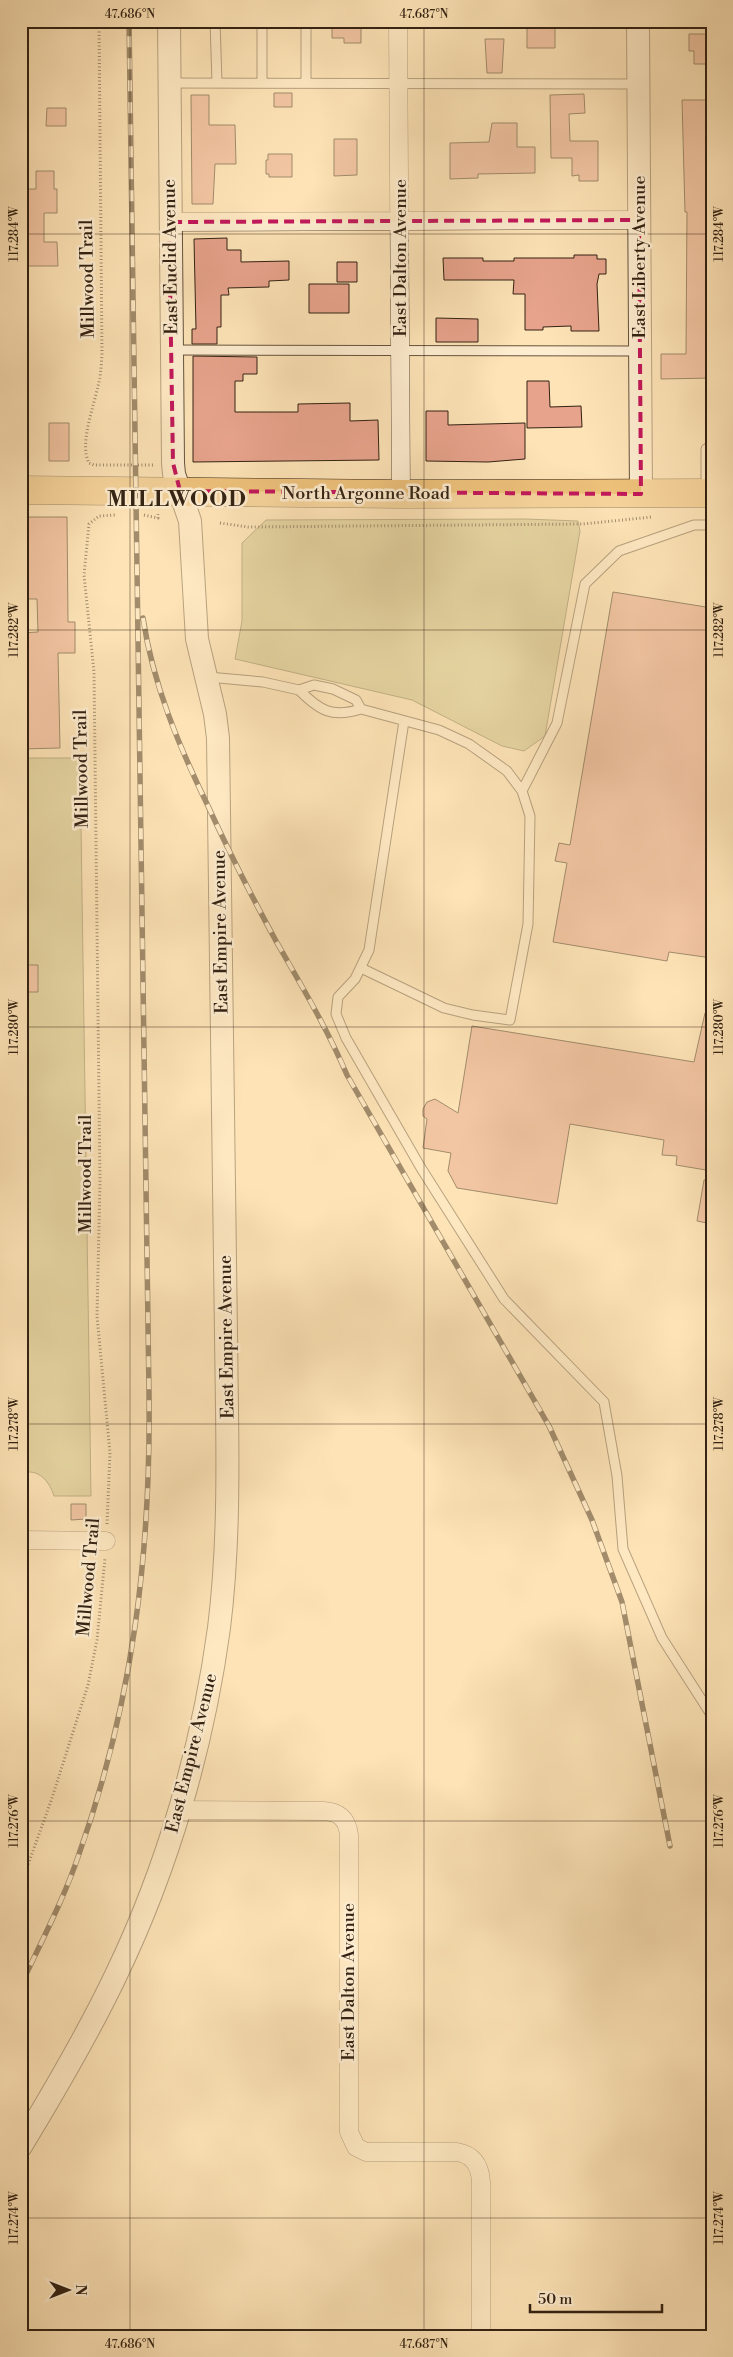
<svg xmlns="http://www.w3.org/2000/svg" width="733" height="2357" font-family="'Libre Bodoni',serif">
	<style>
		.green { fill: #c7c188; stroke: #7d724e }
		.building { fill: #e7a38c; stroke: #332213 }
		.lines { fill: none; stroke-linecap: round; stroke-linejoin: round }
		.service-casing { stroke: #66523c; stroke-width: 11 }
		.minor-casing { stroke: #66523c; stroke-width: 19 }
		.tertiary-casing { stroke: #66523c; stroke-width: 24 }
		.primary-casing { stroke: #332213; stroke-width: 29 }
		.path { stroke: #332213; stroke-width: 3; stroke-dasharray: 1 2.5; stroke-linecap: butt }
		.service { stroke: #feedd0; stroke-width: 9 }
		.minor { stroke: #feedd0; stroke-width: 18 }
		.tertiary { stroke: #feedd0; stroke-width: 22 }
		.primary { stroke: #eec27b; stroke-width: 28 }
		.rail-casing { stroke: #332213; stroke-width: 5.5 }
		.rail { stroke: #feedd0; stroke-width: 4; stroke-dasharray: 11; stroke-linecap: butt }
		.marked { fill: none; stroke: #c2185b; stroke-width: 4; stroke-dasharray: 10 6; stroke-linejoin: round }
		.ticks { fill: none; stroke: #332213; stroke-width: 1; stroke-opacity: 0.45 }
		.labels { text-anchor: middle; stroke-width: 5; stroke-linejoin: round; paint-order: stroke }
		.street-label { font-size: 18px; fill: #332213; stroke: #feedd0 }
		.district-label { font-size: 22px; font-weight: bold; letter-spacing: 1px; fill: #332213; stroke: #feedd0 }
		.neatline { fill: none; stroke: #332213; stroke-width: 2 }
		.ticks-label { font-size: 12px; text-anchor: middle; fill: #332213 }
	</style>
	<rect width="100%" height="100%" fill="#fde3b6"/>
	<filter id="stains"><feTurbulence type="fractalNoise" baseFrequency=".004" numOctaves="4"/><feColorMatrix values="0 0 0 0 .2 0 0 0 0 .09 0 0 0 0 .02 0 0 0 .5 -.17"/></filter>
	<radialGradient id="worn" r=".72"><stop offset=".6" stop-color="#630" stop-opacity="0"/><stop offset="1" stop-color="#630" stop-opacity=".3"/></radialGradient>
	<path class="green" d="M525,519L578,521L580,531L545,736L524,751L502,746L412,700L235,659L242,621V543L266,520Z
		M21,758H80L91,1496H54C49,1481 39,1468 21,1473Z"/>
	<path class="building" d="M332,21H361V43H344V38H332Z
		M532,26H555V48H527V28H532Z
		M689,34H712V64H694V51H689Z
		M485,39H504L502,73H487Z
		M274,93H292V107H274Z
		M584,94L585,113L569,114L570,141H598V181H579V175L572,176V158H551L550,95Z
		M191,95H209V125H235L236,164H215L213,204H192Z
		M682,100H712V378L661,379V354H686L687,212H685Z
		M47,108H66V126H46Z
		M492,123H517V147H535V173L478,174V178L450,179V143L489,142Z
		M334,139H357V175L334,176Z
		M268,154H292V177H269V174H266V160H268Z
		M36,171H54V189H57V213H44V242H57L58,266H21V189H36Z
		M227,238V250H241V262L289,261V280L269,281V287L228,288L229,295H221V327H217V344H192V329H196L194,239Z
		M574,255H597V259H606V274H599L597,284L599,331H571V326L543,327V330H525V294H513L514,280H444L443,258H483V261H514V258H574Z
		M337,262H357V282H337Z
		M309,284H349V313H309Z
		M436,318L478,319V342H436Z
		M193,356L257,357V374H243V381H235V412H298V404L350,403V421L378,420L379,460L193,462Z
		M527,381H549L550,407L581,406L582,427L527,428Z
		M426,411H448V425L525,423V459L488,462L426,461Z
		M49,423H69V461H49Z
		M21,517H67L68,622H75V653H58L60,748L21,749V633L38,632L37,599H21Z
		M613,592L712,608V958L669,952L667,961L553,942L567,863L555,861L559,843L570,845Z
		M21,965H38V992H21Z
		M705,1013L712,1014V1171L676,1165L677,1156L662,1155L664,1140L570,1124L557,1204L457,1188L448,1171L451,1153L423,1148L427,1119L423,1116V1109L427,1102L435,1099L458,1113L472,1026L694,1062Z
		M704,1180H712V1224L697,1221Z
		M71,1504H86V1519L71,1520Z"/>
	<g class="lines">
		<g class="service-casing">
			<path id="service" d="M215,21L217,83
				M262,21V83
				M306,21V83
				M169,83L638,84
				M173,350L640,351
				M706,490V449L712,445
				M208,677L263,682L299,690L314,685L333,689L356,700L361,709C332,718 320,711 299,690
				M404,721L369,950L355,979L338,997L336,1014L346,1038L421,1168L504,1299L604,1402L617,1476L623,1549L662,1638L712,1716
				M522,791L557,723L585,584L619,551L694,525H712
				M361,968L444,1008L473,1015L510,1020L528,924L530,816L522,791L507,771L469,744L439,730L361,709"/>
		</g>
		<g class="minor-casing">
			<path id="minor" d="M398,21L401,494
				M169,222L639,220
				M21,1540L106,1541
				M178,1810L324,1811C340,1812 347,1819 349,1835V2132L356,2147L366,2152H457C474,2155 480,2166 481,2182V2336"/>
		</g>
		<g class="tertiary-casing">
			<path id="tertiary" d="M638,21L641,494
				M21,2146C55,2090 88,2034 116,1975C168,1867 203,1746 219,1628C228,1555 228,1482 227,1409L218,738L215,714L197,639L190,521L174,474L173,463L169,21"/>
		</g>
		<g class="primary-casing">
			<path id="primary" d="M21,490L401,494L712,493"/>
		</g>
		<path class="path" d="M99,21L102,355C101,366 101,376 98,386C94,406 79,444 89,463L94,465H154
			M144,515L158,518V514
			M220,523L248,527L583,524L652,517
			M107,1524L110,1453L97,1316L100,1182L94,672L84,575L89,524L99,516L115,515
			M21,1884L51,1801L88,1685L97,1640L105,1558"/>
		<use href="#service" class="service"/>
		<use href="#minor" class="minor"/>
		<use href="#tertiary" class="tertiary"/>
		<use href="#primary" class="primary"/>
		<g class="rail-casing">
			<path id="rail" d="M143,618C153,685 179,746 208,806C229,852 252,897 276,941C301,985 327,1028 347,1075L549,1426L592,1520L622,1602L670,1846
				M21,1985C41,1942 64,1899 79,1854C133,1702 151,1553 149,1393L129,21"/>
		</g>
		<use href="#rail" class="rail"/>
	</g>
	<path d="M0 0H733V2357H0ZM639,220L641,494L180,491L173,463L169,222Z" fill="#fde3b6" fill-opacity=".55" fill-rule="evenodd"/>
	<path class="marked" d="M639,220L641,494L180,491L173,463L169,222Z"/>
	<path class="ticks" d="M130,21V2336M424,21V2336M21,234H712M21,630H712M21,1027H712M21,1424H712M21,1821H712M21,2218H712"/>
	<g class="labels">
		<g class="street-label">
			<text transform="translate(170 257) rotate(-91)" y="6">East Euclid Avenue</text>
			<text transform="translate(639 257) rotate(-90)" y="6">East Liberty Avenue</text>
			<text transform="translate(400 258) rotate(-90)" y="6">East Dalton Avenue</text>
			<text transform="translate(87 279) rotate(-91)" y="6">Millwood Trail</text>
			<text x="366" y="499">North Argonne Road</text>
			<text transform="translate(81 769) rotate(-91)" y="6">Millwood Trail</text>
			<text transform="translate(220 932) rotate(-91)" y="6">East Empire Avenue</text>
			<text transform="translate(85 1174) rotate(-90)" y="6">Millwood Trail</text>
			<text transform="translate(226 1337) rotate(-91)" y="6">East Empire Avenue</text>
			<text transform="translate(88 1577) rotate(-85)" y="6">Millwood Trail</text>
			<text transform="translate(191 1753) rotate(-76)" y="6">East Empire Avenue</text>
			<text transform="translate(348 1982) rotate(-90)" y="6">East Dalton Avenue</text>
		</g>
		<g class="district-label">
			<text x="177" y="506">MILLWOOD</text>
		</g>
	</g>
	<rect width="733" height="2357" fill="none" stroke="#fde3b6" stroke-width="55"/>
	<g transform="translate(68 2290) rotate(90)" stroke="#feedd0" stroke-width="4" paint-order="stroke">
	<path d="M0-4L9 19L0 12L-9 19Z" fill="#332213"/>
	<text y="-8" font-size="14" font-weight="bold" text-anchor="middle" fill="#332213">N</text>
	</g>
	<path d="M530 2304v8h132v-8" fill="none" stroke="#332213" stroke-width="2.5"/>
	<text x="538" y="2304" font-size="15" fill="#332213" stroke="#feedd0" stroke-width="4" paint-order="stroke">50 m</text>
	<rect x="28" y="28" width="678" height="2302" class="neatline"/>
	<g class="ticks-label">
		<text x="130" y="18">47.686°N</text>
		<text x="424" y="18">47.687°N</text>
		<text transform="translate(719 234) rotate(-90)" y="4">117.284°W</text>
		<text transform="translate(14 234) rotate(-90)" y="4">117.284°W</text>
		<text transform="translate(14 630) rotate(-90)" y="4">117.282°W</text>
		<text transform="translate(719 630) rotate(-90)" y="4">117.282°W</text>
		<text transform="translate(719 1027) rotate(-90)" y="4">117.280°W</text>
		<text transform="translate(14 1027) rotate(-90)" y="4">117.280°W</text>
		<text transform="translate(719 1424) rotate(-90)" y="4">117.278°W</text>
		<text transform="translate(14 1424) rotate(-90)" y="4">117.278°W</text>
		<text transform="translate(14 1821) rotate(-90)" y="4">117.276°W</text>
		<text transform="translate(719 1821) rotate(-90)" y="4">117.276°W</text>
		<text transform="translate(14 2218) rotate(-90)" y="4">117.274°W</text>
		<text transform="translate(719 2218) rotate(-90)" y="4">117.274°W</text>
		<text x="130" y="2348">47.686°N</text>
		<text x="424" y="2348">47.687°N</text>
	</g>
	<rect width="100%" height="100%" filter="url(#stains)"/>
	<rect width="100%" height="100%" fill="url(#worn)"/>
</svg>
